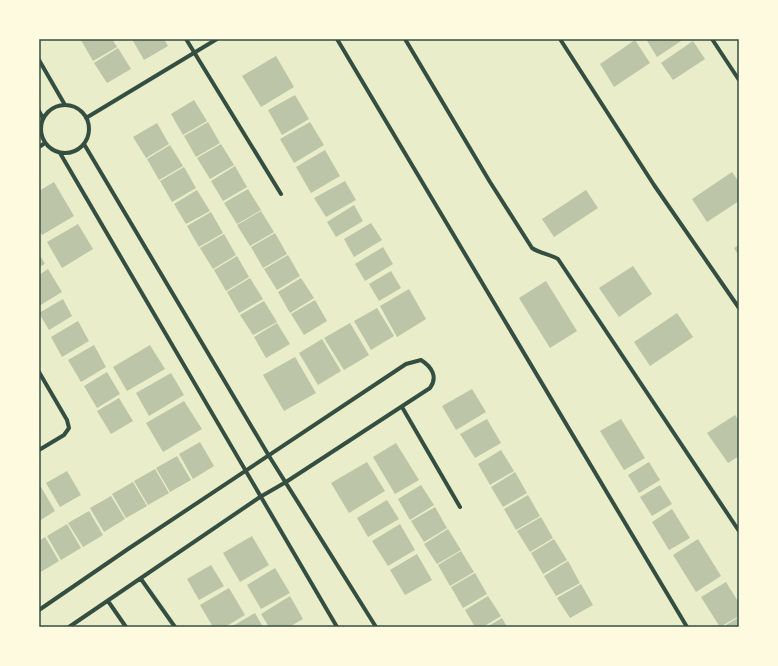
<svg xmlns="http://www.w3.org/2000/svg" width="778" height="666" font-family="'Space Grotesk',sans-serif">
	<style>
		.building { fill: #bcc5a7 }
		.lines { fill: none; stroke-linecap: round; stroke-linejoin: round }
		.minor { stroke: #344e41; stroke-width: 4 }
		.neatline { fill: none; stroke: #344e41; stroke-width: 1.5 }
	</style>
	<rect width="100%" height="100%" fill="#e9edc9"/>
	<path class="building" d="M83,39H112L117,47L93,61L81,40Z
		M132,39H164L168,46L144,60Z
		M646,39H684L657,57Z
		M635,40L650,63L614,87L600,64Z
		M693,41L705,59L673,80L661,63Z
		M118,48L131,69L107,83L94,63Z
		M276,56L294,87L261,107L242,76Z
		M295,95L309,119L282,135L268,110Z
		M194,100L207,121L183,135L171,114Z
		M208,122L220,143L196,157L184,136Z
		M310,122L324,145L294,163L280,139Z
		M157,123L169,144L146,158L133,137Z
		M221,144L234,165L210,179L197,158Z
		M170,145L183,166L159,180L147,159Z
		M325,150L340,176L311,193L296,167Z
		M235,166L247,187L223,201L211,181Z
		M184,167L196,188L172,202L160,181Z
		M732,172L739,182V201L707,222L692,199Z
		M345,181L356,200L326,217L314,198Z
		M54,182L74,216L42,235L39,230V191Z
		M248,189L261,210L237,224L224,203Z
		M197,190L210,211L186,224L174,204Z
		M586,190L598,208L554,237L542,219Z
		M354,205L363,221L336,237L327,222Z
		M261,211L274,232L250,246L237,225Z
		M211,212L223,233L199,247L187,226Z
		M371,223L382,240L354,257L344,239Z
		M78,224L93,249L62,268L47,242Z
		M275,233L287,254L263,268L251,247Z
		M224,234L236,255L213,269L200,248Z
		M739,245V256L734,248Z
		M383,247L393,264L365,281L355,264Z
		M39,254L45,264L39,267Z
		M288,255L300,276L277,290L264,269Z
		M237,256L249,277L226,291L214,270Z
		M633,266L652,294L619,317L599,288Z
		M48,269L62,292L39,306V275Z
		M391,271L401,288L379,301L369,284Z
		M250,278L263,299L239,313L227,292Z
		M301,278L314,298L290,313L278,292Z
		M546,281L577,331L550,348L519,298Z
		M409,289L426,319L397,337L380,306Z
		M63,299L72,316L49,330L39,313Z
		M315,300L327,321L304,335L291,314Z
		M264,301L277,322L253,335L240,315Z
		M377,308L394,336L371,350L354,321Z
		M677,313L693,337L650,366L634,342Z
		M78,321L89,341L62,357L51,337Z
		M277,323L290,344L266,358L254,337Z
		M350,323L369,355L344,370L324,338Z
		M322,339L341,371L318,385L299,353Z
		M94,345L106,367L81,382L68,360Z
		M150,345L165,369L127,391L113,367Z
		M295,357L316,393L284,411L263,375Z
		M107,372L120,394L97,408L84,386Z
		M171,373L184,395L149,416L136,393Z
		M472,389L486,412L456,430L442,406Z
		M119,398L133,421L111,434L97,411Z
		M184,401L202,429L163,452L146,423Z
		M735,415L739,421V456L728,463L707,433Z
		M487,419L501,443L475,458L460,434Z
		M621,419L645,458L624,470L600,431Z
		M200,442L214,466L193,479L179,454Z
		M396,443L419,480L395,494L373,457Z
		M501,450L514,471L490,485L478,464Z
		M177,456L191,480L170,492L156,468Z
		M367,462L385,491L349,513L331,483Z
		M649,462L660,480L639,493L628,475Z
		M155,469L169,493L148,505L134,481Z
		M67,471L81,495L60,507L46,483Z
		M515,472L527,493L503,507L491,487Z
		M133,482L147,506L126,518L112,494Z
		M421,485L434,505L410,520L398,499Z
		M660,485L672,504L652,516L640,497Z
		M41,487L55,511L39,521V488Z
		M528,495L540,516L516,530L504,509Z
		M111,496L125,519L104,532L90,508Z
		M387,500L399,519L368,537L357,518Z
		M435,507L447,528L424,542L411,521Z
		M672,509L690,538L669,550L652,522Z
		M89,511L103,535L83,547L68,523Z
		M541,517L553,538L530,552L517,531Z
		M67,524L81,548L61,560L47,536Z
		M400,524L415,550L388,566L372,541Z
		M448,529L461,550L437,564L424,544Z
		M252,536L269,565L240,582L223,553Z
		M45,537L59,561L39,573V541Z
		M554,539L567,560L543,574L531,553Z
		M698,539L721,576L696,592L673,555Z
		M461,551L474,572L450,586L438,565Z
		M417,554L432,580L405,595L390,570Z
		M568,561L580,583L556,596L544,576Z
		M211,565L224,586L199,600L187,579Z
		M275,568L290,593L261,609L247,585Z
		M475,573L487,594L463,608L451,587Z
		M726,582L739,603V616L720,627L701,597Z
		M581,584L593,605L570,618L557,598Z
		M229,588L245,615L225,627H213L200,605Z
		M290,596L303,619L289,627H269L261,614Z
		M488,596L501,616L483,627H475L465,610Z
		M255,613L263,627H231Z
		M739,617V627H723Z
		M502,618L507,627H487Z"/>
	<g class="lines">
		<path class="minor" d="M186,39L281,194
			M337,39L687,627
			M405,39L490,182L532,248C541,254 550,254 558,259L739,531
			M560,39L654,185L739,308
			M712,39L739,80
			M39,60L65,105
			M41 129a24 24 0 1 1 48 0a24 24 0 1 1-48 0Z
			M39,111L43,118
			M86,118L217,39
			M84,144L269,456L376,627
			M39,147L45,143
			M60,153L337,627
			M39,372L67,420L69,428L64,435L39,450
			M402,407L460,507
			M141,579L175,627
			M108,601L126,627
			M39,610L128,549L406,364L421,360C432,367 438,377 430,388L286,482L260,497L69,627"/>
	</g>
	<rect width="778" height="666" fill="none" stroke="#fefae0" stroke-width="80"/>
	<rect x="40" y="40" width="698" height="586" class="neatline"/>
</svg>
